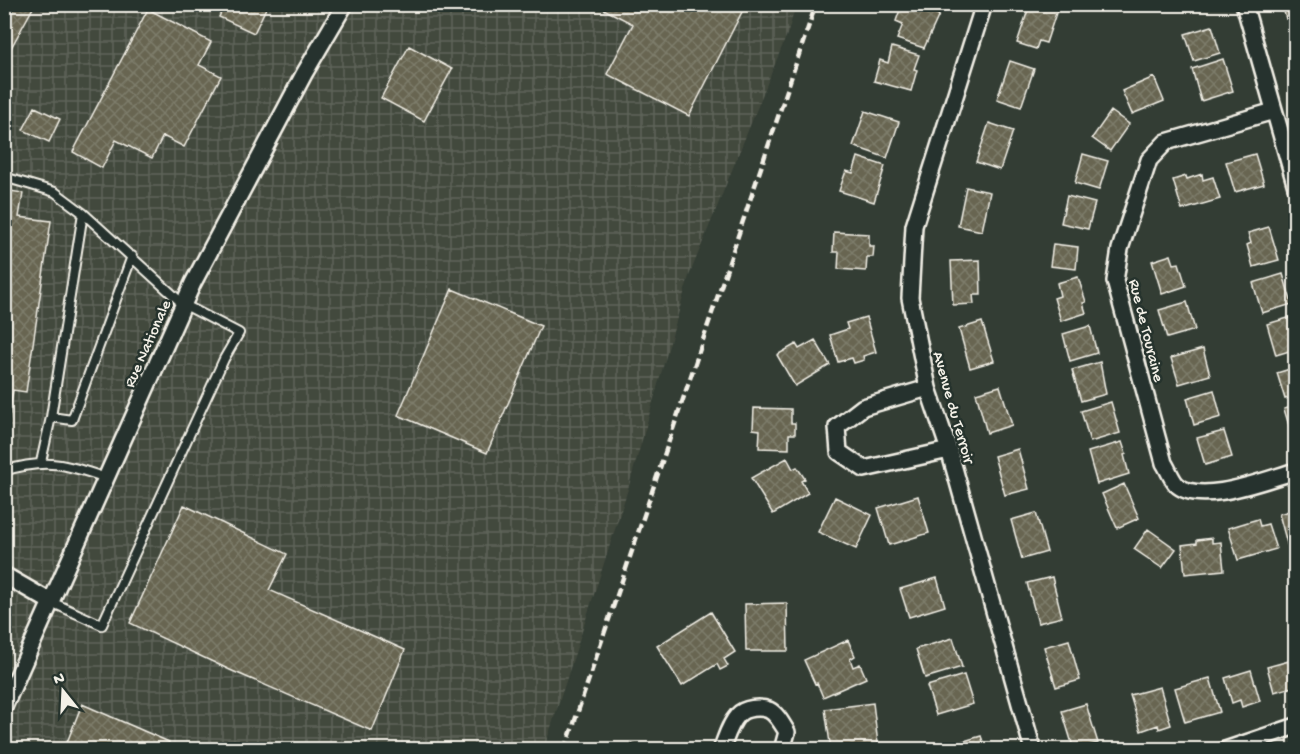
<svg xmlns="http://www.w3.org/2000/svg" width="1300" height="754" font-family="'Gochi Hand',sans-serif">
	<style>
		.industrial { fill: url(#industrial-grid) }
		.building { fill: url(#building-cross-hatch); stroke: #f4f1e8; stroke-width: 1.5 }
		.lines { fill: none; stroke-linecap: round; stroke-linejoin: round }
		.lane-casing { stroke: #f4f1e8; stroke-width: 12 }
		.street-casing { stroke: #f4f1e8; stroke-width: 20 }
		.lane { stroke: #26332d; stroke-width: 8 }
		.street { stroke: #26332d; stroke-width: 15 }
		.rail { stroke: #f4f1e8; stroke-width: 4.5; stroke-dasharray: 9 4.5; stroke-linecap: butt }
		.labels { text-anchor: middle; stroke-width: 5; stroke-linejoin: round; paint-order: stroke }
		.street-label { font-size: 16px; fill: #f4f1e8; stroke: #26332d }
	</style>
	<defs>
		<pattern id="industrial-grid" width="8" height="8" patternUnits="userSpaceOnUse" patternTransform="scale(1.5)"><rect width="8" height="8" fill="#43493d"/><path d="M0 4h8M4 0v8" fill="none" stroke="#5f6459"/></pattern>
		<pattern id="building-cross-hatch" width="8" height="8" patternUnits="userSpaceOnUse" patternTransform="scale(1.5)"><rect width="8" height="8" fill="#676551"/><path d="M0 0l8 8M0 8l8-8" fill="none" stroke="#7d7c6a"/></pattern>
	</defs>
	<rect width="100%" height="100%" fill="#333d34"/>
	<filter id="ink" filterUnits="userSpaceOnUse"><feTurbulence type="fractalNoise" baseFrequency=".0167" numOctaves="2"/><feDisplacementMap in="SourceGraphic" scale="12" xChannelSelector="R" yChannelSelector="G"/><feConvolveMatrix kernelMatrix="1 2 1 2 8 2 1 2 1" color-interpolation-filters="sRGB"/></filter>
	<g filter="url(#ink)">
		<path class="industrial" d="M4,5H796L788,32L689,276L628,489L544,749H5Z"/>
		<path class="building" d="M4,4H35L6,57L4,56Z
			M225,4H268L254,33L219,17Z
			M594,4H746L689,116L607,74L633,24Z
			M902,4H911L939,15L924,48L897,39L903,24L896,21Z
			M1030,4H1059L1046,43L1039,41L1036,49L1017,43Z
			M1282,4H1296V35H1294L1289,18L1286,19Z
			M148,9L211,42L199,65L221,76L184,147L163,136L152,158L116,140L102,168L73,152Z
			M1212,26L1220,53L1194,61L1185,34Z
			M409,46L452,69L424,121L381,98Z
			M892,47L919,55L914,69L917,70L911,91L874,81L880,60L888,63Z
			M1223,59L1233,91L1201,101L1192,69Z
			M1010,61L1034,69L1021,107L997,99Z
			M1154,77L1164,101L1132,114L1122,91Z
			M35,107L60,119L49,142L23,130Z
			M865,111L899,122L887,158L853,146Z
			M1111,111L1129,124L1110,151L1092,138Z
			M989,123L1013,131L1000,170L976,162Z
			M1083,154L1108,161L1099,190L1075,183Z
			M1255,154L1264,184L1235,192L1226,162Z
			M858,157L885,166L874,202L839,191L846,171L853,173Z
			M1202,174L1203,180L1213,177L1220,199L1182,210L1173,180L1186,176L1187,179Z
			M966,187L990,192L982,231L958,226Z
			M4,190L23,193L19,217L51,221L26,392L13,390L4,450Z
			M1067,196L1095,203L1088,229L1061,223Z
			M1269,227L1279,260L1253,267L1247,245L1251,243L1248,233Z
			M834,232L869,234V246H874L873,257H867L866,271L838,269L839,252H833Z
			M1053,244L1078,247L1076,269L1050,266Z
			M1171,255L1174,264L1179,263L1186,286L1162,294L1152,261Z
			M980,260L981,295H973L974,304L953,305L951,261Z
			M1283,274L1292,304L1262,313L1253,283Z
			M1078,277L1086,302L1083,303L1086,313L1061,321L1054,298L1060,296L1057,283Z
			M452,289L541,326L487,453L398,415Z
			M1187,302L1195,330L1167,338L1159,310Z
			M1295,316L1296,349L1276,355L1267,324Z
			M866,317L876,352L863,356L864,360L854,363L852,358L838,362L830,335L848,329L846,323Z
			M982,322L994,361L970,368L959,329Z
			M1090,326L1097,353L1070,361L1063,334Z
			M815,340L830,365L795,386L777,355L796,344L799,349Z
			M1203,349L1210,375L1179,384L1171,358Z
			M1100,362L1106,394L1081,401L1072,370Z
			M1296,367V396L1285,399L1277,373Z
			M1000,386L1012,425L987,433L976,393Z
			M1214,390L1221,417L1194,425L1187,398Z
			M1111,402L1120,433L1090,442L1081,411Z
			M1296,406V441L1294,442L1284,409Z
			M754,408L791,409V423H795V434H789V449L759,448L760,430L753,429Z
			M1224,431L1232,457L1205,465L1197,438Z
			M1122,442L1126,454L1124,455L1129,474L1097,484L1088,452Z
			M1018,449L1029,489L1005,495L994,456Z
			M787,458L793,469L797,467L805,479L801,481L808,493L773,514L751,478Z
			M1124,484L1139,518L1117,528L1102,494Z
			M918,496L929,533L889,545L878,508Z
			M835,497L872,515L856,549L818,532Z
			M184,505L287,554L269,590L405,650L372,731L230,670L130,623Z
			M1296,509V545L1288,547L1279,514Z
			M1036,513L1047,552L1022,559L1011,520Z
			M1258,519L1260,526L1268,524L1276,549L1238,560L1228,528Z
			M1148,529L1176,549L1162,568L1134,549Z
			M1212,538V543L1221,542L1224,570L1185,574L1182,545L1197,543V540Z
			M1052,577L1062,617L1038,623L1027,583Z
			M937,578L945,606L909,617L900,589Z
			M787,603L788,651H746L745,604Z
			M711,612L735,652L724,659L728,666L720,670L717,664L682,686L657,646Z
			M953,638L962,667L925,678L916,649Z
			M848,640L855,656L850,659L853,667L860,664L866,678L823,697L817,683L815,684L804,660Z
			M1069,640L1080,680L1056,687L1044,647Z
			M1289,661L1291,668L1296,667V686L1274,692L1267,667Z
			M1251,670L1260,701L1242,707L1240,700L1232,703L1225,678Z
			M964,675L973,704L936,715L927,686Z
			M1210,678L1220,712L1185,722L1175,688Z
			M1160,687L1171,725L1159,729L1158,725L1141,731L1130,695Z
			M873,703L878,744L831,750L825,709Z
			M82,704L169,742L166,750H64Z
			M1086,704L1098,743L1074,750L1062,711Z
			M981,736L986,750H945L944,747Z
			M632,744L646,750H630Z"/>
		<g class="lines">
			<g class="lane-casing">
				<path id="lane" d="M4,177L55,192L83,213L183,304L239,333L224,359L102,625L51,602
					M51,417L83,213
					M41,462L51,417L72,420L132,256
					M4,471C47,458 66,464 106,478"/>
			</g>
			<g class="street-casing">
				<path id="street" d="M984,4L914,226L910,298L928,388L949,450L1033,750
					M1244,4L1296,187
					M1274,111L1166,142L1149,160L1120,249L1115,281L1164,463C1168,469 1171,478 1176,484C1199,507 1267,479 1296,471
					M928,388L863,407L837,427L839,452L864,469L949,450
					M4,575L51,602
					M4,707L193,283L304,74L345,4
					M721,750C726,738 729,725 738,715C744,708 760,706 769,710C777,714 782,724 787,732L782,750
					M1225,750L1296,726"/>
			</g>
			<use href="#lane" class="lane"/>
			<use href="#street" class="street"/>
			<path class="rail" d="M565,750L816,4"/>
		</g>
	</g>
	<g class="labels">
		<g class="street-label">
			<text transform="translate(1148 330) rotate(76)" y="6">Rue de Touraine</text>
			<text transform="translate(146 343) rotate(-66)" y="6">Rue Nationale</text>
			<text transform="translate(955 407) rotate(74)" y="6">Avenue du Terroir</text>
		</g>
	</g>
	<rect width="1300" height="754" fill="none" stroke="#26332d" stroke-width="24"/>
	<rect x="12" y="12" width="1276" height="730" fill="none" stroke="#f4f1e8" stroke-width="2" filter="url(#ink)"/>
	<g transform="translate(63 691) rotate(342)" stroke="#26332d" stroke-width="4.5" paint-order="stroke">
	<path d="M0-4.5L10 22L0 15L-10 22Z" fill="#f4f1e8"/>
	<text y="-9" font-size="16" font-weight="bold" text-anchor="middle" fill="#f4f1e8">N</text>
	</g>
</svg>
